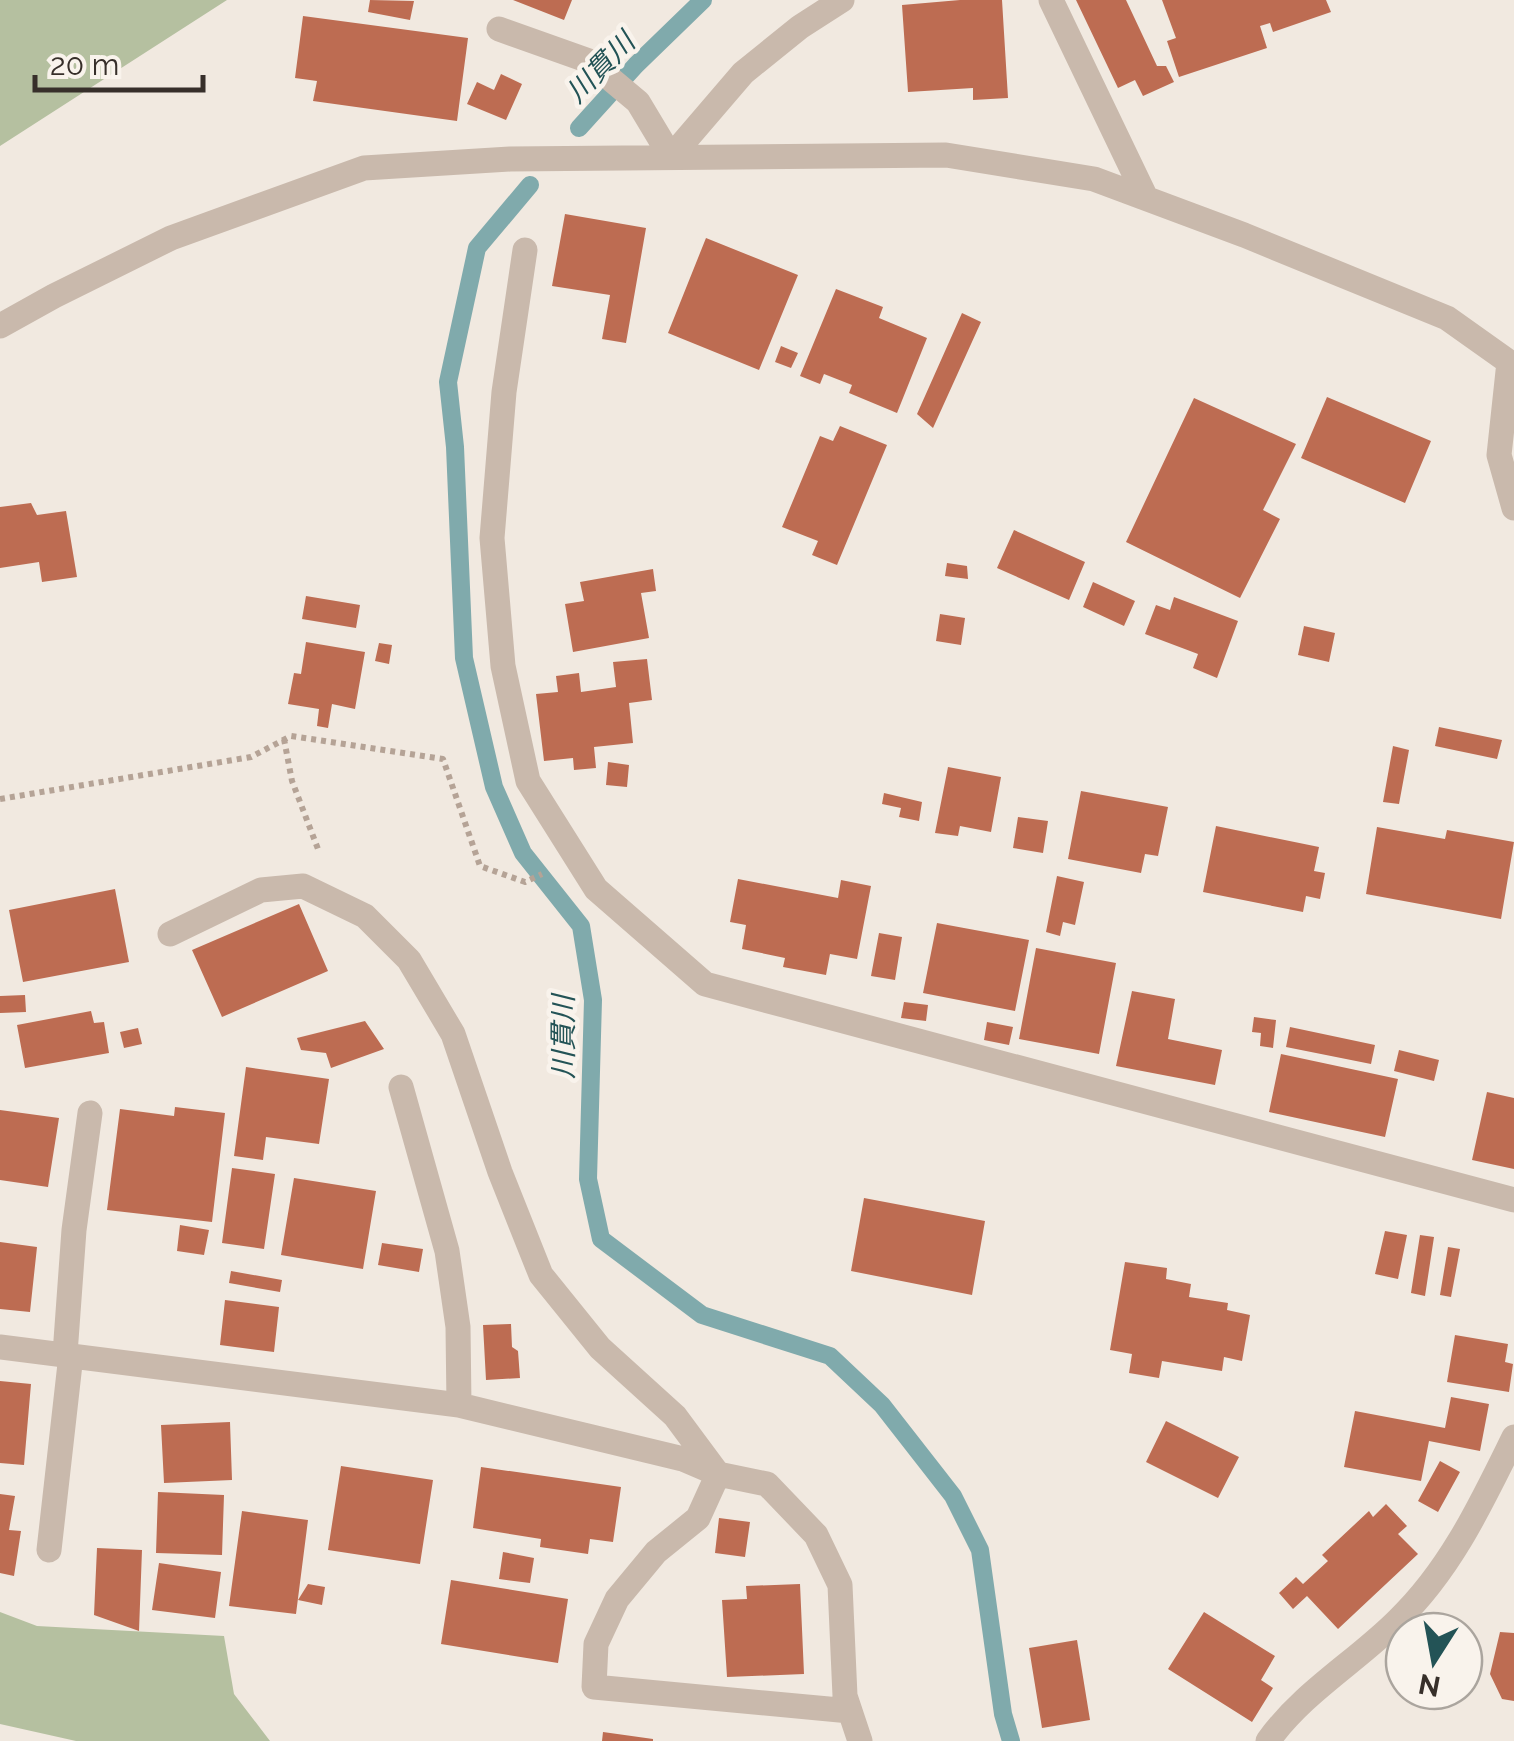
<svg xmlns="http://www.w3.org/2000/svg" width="1514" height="1741" font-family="Raleway,'Noto Sans JP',sans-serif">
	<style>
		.green { fill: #b5c0a0 }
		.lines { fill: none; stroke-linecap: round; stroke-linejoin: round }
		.stream { stroke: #80aaac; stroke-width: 18 }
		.building { fill: #bd6c52 }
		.path { stroke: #b5a396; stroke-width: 6; stroke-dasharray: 5 5; stroke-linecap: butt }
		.minor { stroke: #c9b9ac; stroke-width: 25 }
		.labels { text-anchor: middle; stroke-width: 9; stroke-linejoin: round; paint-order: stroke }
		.water-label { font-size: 28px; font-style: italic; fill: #235356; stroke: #f9f3ec }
	</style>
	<rect width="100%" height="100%" fill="#f1e9e0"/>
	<path class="green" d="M0,0H227L0,146Z
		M0,1612L37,1626L224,1636L234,1694L270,1741H76L0,1724Z"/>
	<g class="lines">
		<path class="stream" d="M579,128L636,65L703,0
			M530,185L477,248L448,382L455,447L464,658L494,787L523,853L581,926L593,1000L588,1179L601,1239L702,1315L830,1356L882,1405L953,1496L980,1550L1003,1714L1011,1741"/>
	</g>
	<path class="building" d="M370,0L414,1L410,20L368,12Z
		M513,0H572L564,20Z
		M960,0H1002L1008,98L973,100V88L908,92L902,5Z
		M1076,0H1126L1157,66H1166L1174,82L1143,96L1135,80L1118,88Z
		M1162,0H1326L1331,12L1273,32L1270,23L1260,26L1267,48L1179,77L1167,41L1176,38Z
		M303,16L468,38L457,121L313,101L317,81L295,78Z
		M501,74L522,84L506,120L467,104L477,82L494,90Z
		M565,214L646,228L626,343L602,339L610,295L552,286Z
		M706,238L798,275L759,370L668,333Z
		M836,289L883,307L879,318L927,338L897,413L849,393L852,385L824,374L820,384L800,376Z
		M962,313L981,322L933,428L917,414Z
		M781,346L798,353L791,368L775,362Z
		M1327,397L1431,441L1405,503L1301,458Z
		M1194,398L1296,444L1263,510L1280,519L1240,598L1126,542Z
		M840,426L887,445L837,565L812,555L818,541L782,527L820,436L833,441Z
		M31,503L37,515L66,511L77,577L42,582L39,562L0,568V507Z
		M1014,530L1085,562L1069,600L997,568Z
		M947,563L967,566L968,579L945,576Z
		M653,569L656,591L641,593L649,638L573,652L565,604L584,601L580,582Z
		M1093,582L1135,601L1124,626L1083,607Z
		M306,596L360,605L356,628L302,619Z
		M1174,597L1238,621L1217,678L1193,668L1198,654L1145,634L1156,605L1170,610Z
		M940,614L965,618L961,645L936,641Z
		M1304,626L1335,633L1329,662L1298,655Z
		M306,642L365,652L355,709L332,704L328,728L317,726L319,709L288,704L294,673L301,674Z
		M379,643L392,645L389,664L375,661Z
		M647,659L652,700L629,703L633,743L594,747L596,768L574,770L573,758L544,761L536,694L558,692L556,676L579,673L581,692L616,687L613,662Z
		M1439,727L1502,740L1497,759L1435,746Z
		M1393,746L1409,750L1399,804L1383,802Z
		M608,762L629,765L627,787L606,785Z
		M948,767L1001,777L991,832L960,826L958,836L935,833Z
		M1081,791L1168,807L1158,856L1145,854L1141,873L1068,859Z
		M884,793L922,802L919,821L899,817L901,808L882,804Z
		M1018,817L1048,821L1043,853L1013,848Z
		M1216,826L1319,847L1314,871L1325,873L1320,899L1306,896L1303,912L1203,892Z
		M1377,827L1445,839L1447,830L1514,842L1501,919L1366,894Z
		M1057,876L1084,882L1075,925L1063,922L1060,936L1046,932Z
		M738,879L838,898L841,880L871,886L857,959L830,954L826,975L783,967L785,958L742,949L746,925L730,922Z
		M115,889L129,962L23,982L9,910Z
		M299,904L328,971L222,1017L192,950Z
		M937,923L1029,940L1015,1011L923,993Z
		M879,933L902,937L895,980L871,976Z
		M1036,948L1116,963L1099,1054L1019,1039Z
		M1132,991L1175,999L1168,1039L1222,1050L1215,1085L1116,1066Z
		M25,995L26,1012L0,1013V996Z
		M904,1002L928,1005L926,1021L901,1018Z
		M91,1011L94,1023L104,1022L109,1053L25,1068L17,1025Z
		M1254,1017L1276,1020L1273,1048L1260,1046L1261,1033L1252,1032Z
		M365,1021L384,1049L331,1068L326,1053L301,1050L297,1038Z
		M987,1022L1013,1027L1009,1045L984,1040Z
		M1290,1027L1375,1045L1371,1064L1286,1047Z
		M138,1028L142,1044L124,1048L120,1032Z
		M1399,1050L1439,1060L1434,1081L1394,1071Z
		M1281,1054L1398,1079L1385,1137L1269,1112Z
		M246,1067L329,1079L319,1144L266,1137L263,1160L234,1156Z
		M1487,1092L1514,1098V1169L1472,1160Z
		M175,1107L225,1113L212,1222L107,1210L120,1109L174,1116Z
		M0,1110L59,1118L48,1187L0,1180Z
		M232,1168L275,1174L264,1249L222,1243Z
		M294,1178L376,1191L363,1269L281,1255Z
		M864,1198L985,1221L972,1295L851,1271Z
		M180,1225L209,1230L204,1255L177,1251Z
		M1385,1231L1407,1235L1398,1279L1375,1274Z
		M1420,1235L1434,1237L1425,1296L1411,1293Z
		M0,1242L37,1247L30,1312L0,1309Z
		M382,1243L423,1249L419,1272L378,1265Z
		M1448,1247L1460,1249L1451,1297L1440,1295Z
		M1125,1262L1167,1268L1166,1279L1191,1284L1189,1297L1228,1303L1227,1310L1250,1315L1242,1361L1224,1357L1222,1371L1162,1361L1159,1378L1129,1373L1132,1354L1110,1350Z
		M231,1271L282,1280L280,1292L229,1283Z
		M225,1300L279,1307L274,1352L220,1345Z
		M511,1324L512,1347L518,1351L520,1378L486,1380L483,1325Z
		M1455,1335L1508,1344L1505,1362L1513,1364L1509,1392L1447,1382Z
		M0,1381L31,1384L24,1465L0,1463Z
		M1451,1397L1489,1404L1480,1451L1429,1441L1421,1481L1344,1467L1355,1411L1445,1428Z
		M1166,1421L1239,1457L1218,1498L1146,1462Z
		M230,1422L232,1480L164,1483L161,1425Z
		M1440,1461L1460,1472L1438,1512L1418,1501Z
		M341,1466L433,1480L420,1564L328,1550Z
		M481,1467L621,1487L613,1542L590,1539L588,1554L540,1547L541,1539L473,1528Z
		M158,1492L224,1495L222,1555L156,1553Z
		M0,1494L15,1496L9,1530L21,1531L14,1576L0,1573Z
		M1386,1504L1407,1526L1398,1534L1418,1554L1338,1629L1307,1596L1293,1609L1279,1593L1296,1577L1303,1584L1328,1561L1322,1555L1369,1511L1373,1517Z
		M242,1511L308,1520L296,1614L229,1606Z
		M719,1518L750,1522L745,1557L715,1553Z
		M97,1548L142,1550L139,1631L94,1615Z
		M503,1552L534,1558L530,1583L499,1579Z
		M159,1563L221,1572L215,1618L152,1610Z
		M451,1580L568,1599L558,1663L441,1644Z
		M308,1584L325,1587L322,1605L298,1600Z
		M800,1584L804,1674L727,1677L722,1600L747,1599L746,1586Z
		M1204,1612L1275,1656L1261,1680L1273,1688L1252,1722L1168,1669Z
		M1500,1632L1514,1633V1701L1502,1699L1490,1674Z
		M1077,1640L1090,1720L1042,1728L1029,1648Z
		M603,1732L653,1739V1741H602Z"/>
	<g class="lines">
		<path class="path" d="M284,739L292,781L318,849
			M0,799L251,757L291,736L443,759L480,866L525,882L542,874"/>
		<path class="minor" d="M1051,0L1146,198
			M499,29L589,61L638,102L671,157L743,73L800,27L842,0
			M525,250L504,392L492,538L503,666L528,781L596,889L705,984L1514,1200
			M0,326L54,296L171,238L364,168L510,159L946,155L1094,179L1244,235L1447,318L1509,362L1499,455L1514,508
			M170,934L261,890L303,886L365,916L409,960L453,1034L500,1172L541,1275L600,1348L675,1416L718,1474L698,1518L656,1552L617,1599L596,1644L594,1687L850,1711
			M401,1087L447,1251L458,1327L459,1405
			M0,1347L459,1405L683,1459L718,1474L767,1484L816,1535L840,1585L845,1696L860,1741
			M65,1354L74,1230L90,1113
			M49,1550L71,1355
			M1268,1741C1303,1692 1356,1662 1398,1620C1451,1569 1482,1502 1514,1437"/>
	</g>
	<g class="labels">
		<g class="water-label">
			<text transform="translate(600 67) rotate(-46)" y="10">川貫川</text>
			<text transform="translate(563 1037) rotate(-90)" y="10">川貫川</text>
		</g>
	</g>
	<g transform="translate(1434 1661) rotate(191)"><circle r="48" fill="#f9f3ec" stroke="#aba59e" stroke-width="2.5"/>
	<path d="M0-8L18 38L0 25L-18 38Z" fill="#235356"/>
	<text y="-15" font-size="28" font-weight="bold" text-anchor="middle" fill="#372f2a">N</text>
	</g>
	<path d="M35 75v15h168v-15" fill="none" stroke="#372f2a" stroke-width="5"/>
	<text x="50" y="75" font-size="30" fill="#372f2a" stroke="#f9f3ec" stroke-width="8" paint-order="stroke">20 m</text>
</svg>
